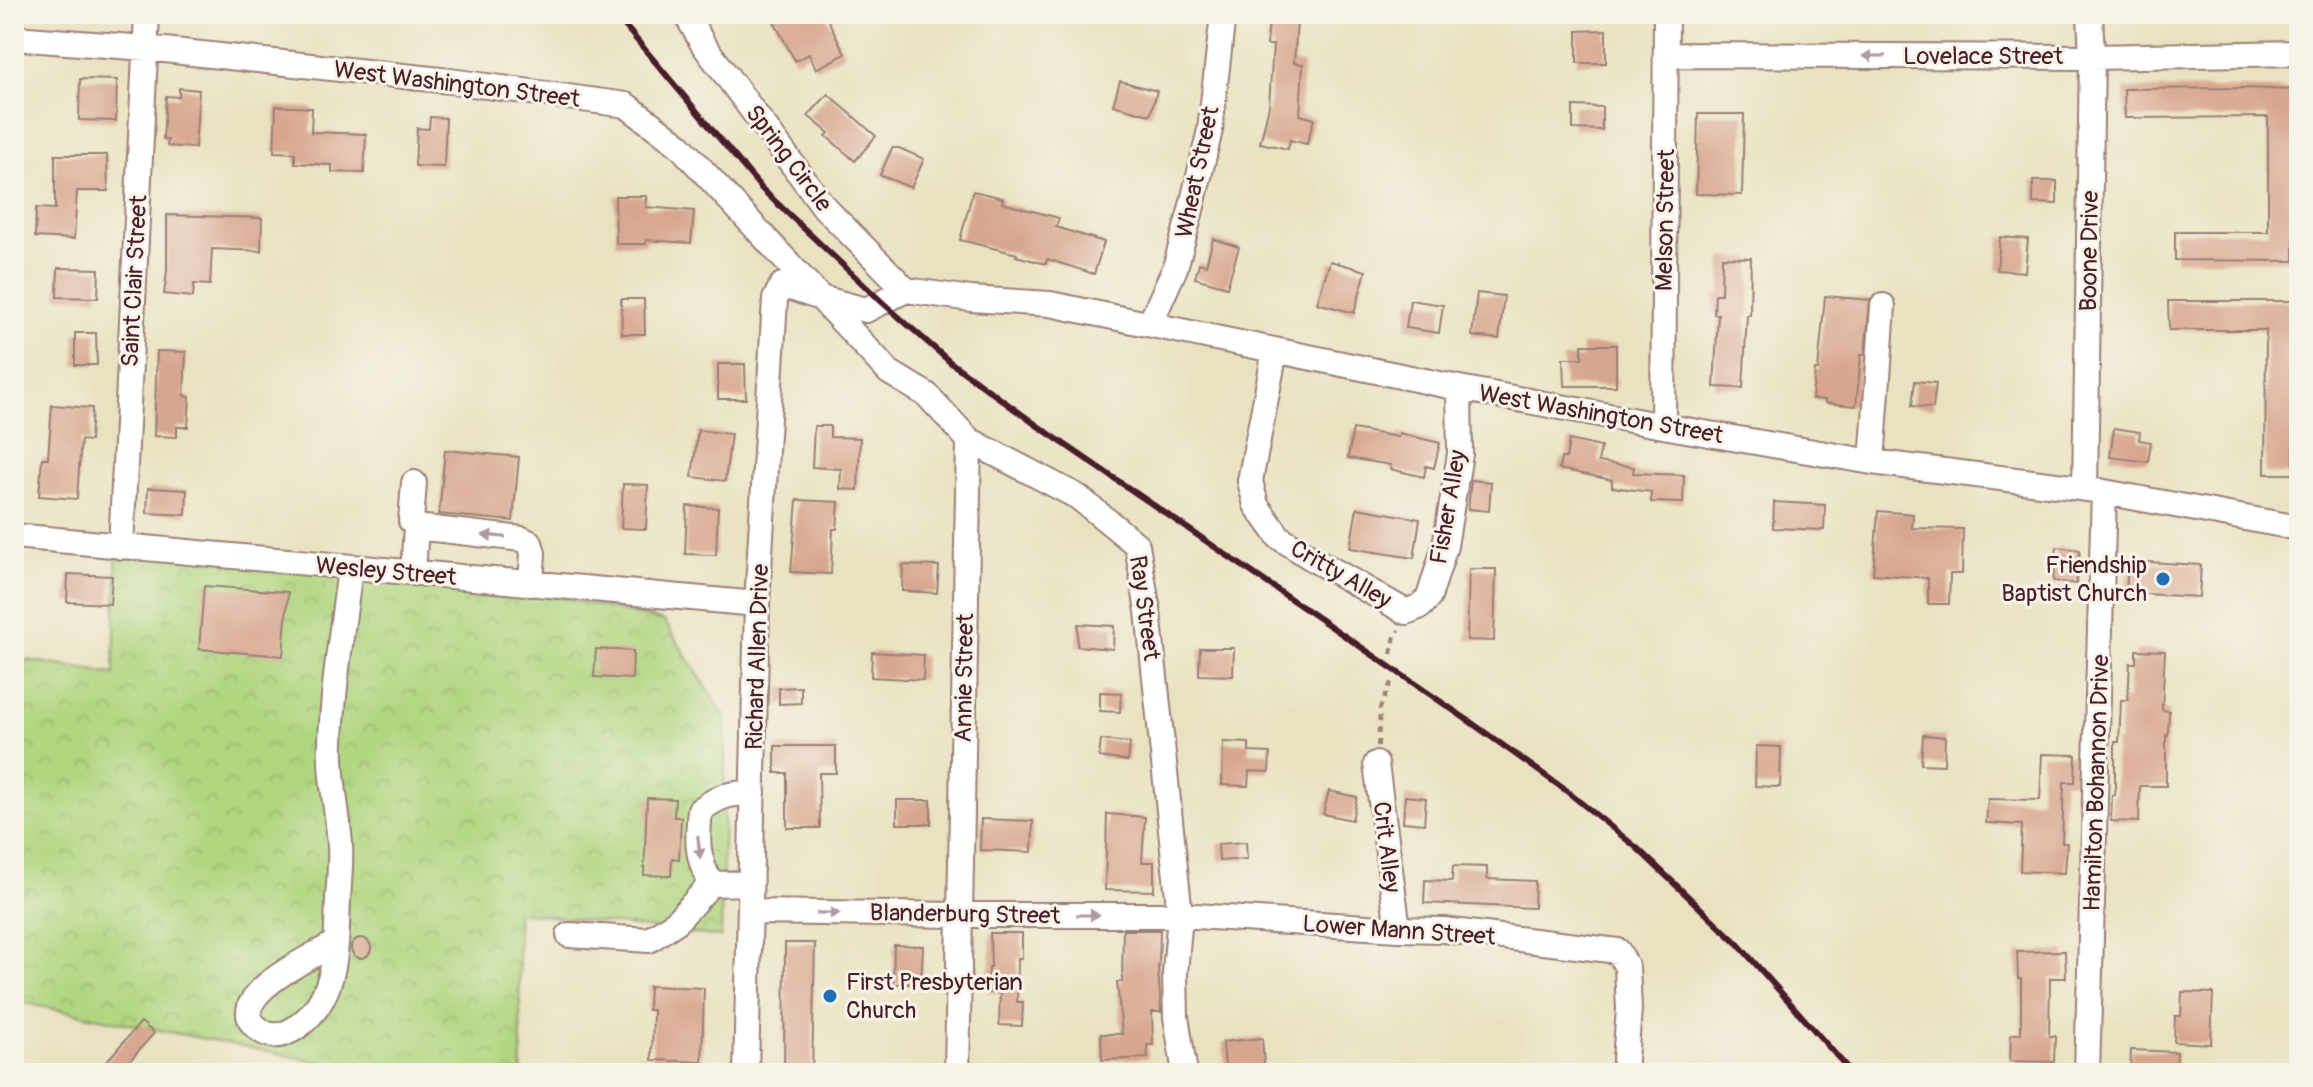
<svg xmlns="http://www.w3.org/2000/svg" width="2313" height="1087" font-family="Pangolin,sans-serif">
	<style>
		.park { fill: url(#park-crowns); stroke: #7d7a56; stroke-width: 2 }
		.building { fill: #d8a68f }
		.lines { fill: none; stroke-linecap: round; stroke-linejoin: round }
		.minor-casing { stroke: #9a8076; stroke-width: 28 }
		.path { stroke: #9a8076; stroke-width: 4; stroke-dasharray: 6 6; stroke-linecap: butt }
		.minor { stroke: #fff; stroke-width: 24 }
		.rail { stroke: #4a1f2b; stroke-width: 6 }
		.oneway { fill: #ae9aa0 }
		.poi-dot { fill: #1f6fb2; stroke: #f7f3e8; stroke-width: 3 }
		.labels { text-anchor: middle; stroke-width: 6; stroke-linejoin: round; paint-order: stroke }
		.street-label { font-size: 24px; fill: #4a1f2b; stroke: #f7f3e8 }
		.poi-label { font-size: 24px; fill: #4a1f2b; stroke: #f7f3e8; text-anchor: end }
	</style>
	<defs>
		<pattern id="park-crowns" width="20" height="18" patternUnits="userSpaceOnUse" patternTransform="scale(2)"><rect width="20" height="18" fill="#b0d680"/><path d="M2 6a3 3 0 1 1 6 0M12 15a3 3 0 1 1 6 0" fill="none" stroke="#99b76f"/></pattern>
	</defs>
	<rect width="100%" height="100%" fill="#f7f3e8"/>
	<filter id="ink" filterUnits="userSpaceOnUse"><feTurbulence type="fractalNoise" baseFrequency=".0125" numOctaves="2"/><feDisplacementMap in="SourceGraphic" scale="16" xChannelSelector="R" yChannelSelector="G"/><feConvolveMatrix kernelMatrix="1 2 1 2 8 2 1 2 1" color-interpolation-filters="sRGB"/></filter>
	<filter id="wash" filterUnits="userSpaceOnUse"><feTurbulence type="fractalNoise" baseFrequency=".006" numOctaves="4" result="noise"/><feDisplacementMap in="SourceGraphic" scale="32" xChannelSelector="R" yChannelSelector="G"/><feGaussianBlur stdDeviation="1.8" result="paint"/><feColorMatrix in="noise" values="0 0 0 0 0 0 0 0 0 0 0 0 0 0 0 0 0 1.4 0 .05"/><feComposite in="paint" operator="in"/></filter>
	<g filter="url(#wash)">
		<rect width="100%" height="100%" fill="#e9e2c1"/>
		<path class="park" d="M117,541L529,590L664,621L726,718L721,937L517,912L522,1073H375L14,1001V658L114,674Z"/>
		<g id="blocks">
			<path class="building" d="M770,14H825L845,54L816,69L809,54L795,61Z
				M1269,20L1297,22L1294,63L1303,64L1300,115L1314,119L1307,144L1290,140L1288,149L1260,143L1269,106L1273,45H1267Z
				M1606,30V63H1577V31Z
				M80,79L117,80L116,121L79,120Z
				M1120,81L1157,91L1150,115L1113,105Z
				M179,88L199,90L195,148L167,146L168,140L163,139L166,96L179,97Z
				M2242,88L2296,90V208H2294V261L2175,260V232H2268V117L2125,118L2124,89Z
				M828,94L876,136L855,161L826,136L829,133L808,116Z
				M276,106L312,108L311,132L366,134L364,173L332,172V165L295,163V153L274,152Z
				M1573,106L1602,107V130L1573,129Z
				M1698,114H1744L1742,195L1696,194Z
				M430,117L446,118L444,167L415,166L417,128L429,129Z
				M892,148H899L924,159L911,188L880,175Z
				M55,155H107L108,191H77L74,239L35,237L36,208L55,209Z
				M2033,181H2057V204L2033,203Z
				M973,191L1003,198L1002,203L1059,218L1056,227L1104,242L1094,274L1047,259L1046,264L1016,256L1017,254L960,240Z
				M615,196H646V207L694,211L691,243L646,240V244H616Z
				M167,215L262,218L261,251L212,249L210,285L194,284L193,297L164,294L167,271Z
				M2000,237L2028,239L2025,272L1997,270Z
				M1213,239L1239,247L1227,287L1195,278L1199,263L1206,265Z
				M1722,257L1751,258L1750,315H1747L1743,388L1714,387L1718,314H1714L1715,294H1721Z
				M1330,261L1366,271L1354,313L1317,303Z
				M58,268L99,269L98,298L57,297Z
				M1477,293L1504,296L1499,339L1472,336Z
				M1825,296L1870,300L1865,354H1861L1856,406L1825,403V400L1812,399L1815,370H1818Z
				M621,299H644L645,334H622Z
				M1410,300L1443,305L1439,333L1406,328Z
				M2168,301H2293L2294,474H2265L2266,330H2169Z
				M75,333H96L97,365H75Z
				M1582,345H1616V386H1564L1563,358H1582Z
				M157,351L186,352L184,396L190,397L188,427H177V437L154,436Z
				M718,364H745L746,399H718Z
				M1915,381L1936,383L1933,408L1912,406Z
				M52,405L92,408L90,441L81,440L77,499L39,496L42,458H48Z
				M814,426H830V437L860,438L858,490L840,489L841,469L812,467Z
				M2114,428L2140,432L2139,440L2151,442L2148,462L2110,457Z
				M1353,429L1398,437L1399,433L1440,443L1434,468L1426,466L1424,477L1390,469L1391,465L1348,458Z
				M698,430L731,434L725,481L692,477Z
				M1569,440L1601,447L1598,462L1634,467L1633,473L1684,475L1683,503L1651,502V492L1612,487V480L1559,469L1561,458H1566Z
				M445,450L519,457L513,521L439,514Z
				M1471,480L1491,482L1489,511L1468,509Z
				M623,484L648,485L646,529L621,528Z
				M148,488L187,490L186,515L147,513Z
				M797,500L839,502L837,529H833L831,574L791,572Z
				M1774,502L1825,505L1824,530L1773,528Z
				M687,506L718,508L716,555L685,554Z
				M1357,508L1420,519L1414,558L1350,548Z
				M1878,511L1913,514L1912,528L1963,529L1962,574H1950L1949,604H1928V578L1873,574Z
				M2057,547L2080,550L2076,584L2053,581Z
				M2128,561L2201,565L2199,597L2126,593Z
				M903,565L939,566L937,593L902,591Z
				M1469,569H1496L1494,641L1467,640Z
				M68,574L112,576L110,604L67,602Z
				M204,586L288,592L283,656L199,649Z
				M1078,624L1114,626L1113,649L1077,646Z
				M1200,648H1234L1233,676L1199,675Z
				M596,649L633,651L632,679L594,677Z
				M2136,650L2165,651L2162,710L2169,711L2168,735H2166V786H2140L2139,822L2111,821L2112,795H2115V742H2119L2121,700H2128L2130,663H2136Z
				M872,652L924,655L923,680L871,677Z
				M801,687V703L779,704V688Z
				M1100,692L1121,693L1120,712L1100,711Z
				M1923,735L1945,737L1944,765L1921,764Z
				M1101,740L1130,743L1128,761L1099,757Z
				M1223,742L1249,743V752L1270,753L1269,772L1249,771L1248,786L1222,785Z
				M775,746H836V773H819L820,828H787V773H775Z
				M1756,746L1781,747L1780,787L1755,786Z
				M2042,754L2076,755L2075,782H2064L2062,843H2067L2065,873L2020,871L2022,825L1986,823L1988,799L2040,800Z
				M1329,791L1357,797L1352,820L1323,814Z
				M1405,796L1426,798L1424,824L1403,822Z
				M647,798L675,799L674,817H681L679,859L672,858L671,876L644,875Z
				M897,800H931V824H897Z
				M1107,814L1145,817L1142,862H1154V891L1105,890Z
				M981,819L1033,821L1032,852L980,850Z
				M1246,842L1247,859L1219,861L1218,844Z
				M1453,866L1487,867V879L1535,881L1534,908L1424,903L1425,880L1452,881Z
				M1123,930H1160L1159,967H1158L1161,1012H1152L1153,1045H1147L1148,1058L1102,1060L1101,1034H1122L1117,982H1122Z
				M990,933H1022V958H1018L1017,1002H1023L1022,1026L999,1025L1000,993H988L989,967H991Z
				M351 948a10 10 0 1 1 20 0a10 10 0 1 1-20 0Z
				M785,943H815L812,1073H784Z
				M894,945L923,946L921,984H893Z
				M2065,951L2066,978H2050L2049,1036H2055L2054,1062L2010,1061L2011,1034H2021V979H2018L2017,952Z
				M649,986L704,988L702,1062L652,1060L653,1010H648Z
				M2182,992L2213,993L2211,1044L2174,1042L2175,1016H2181Z
				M141,1022L154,1033L119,1073L106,1062Z
				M1262,1038L1264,1064L1225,1068L1223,1042Z
				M2131,1050L2177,1052L2176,1073H2130Z"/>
		</g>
	</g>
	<g filter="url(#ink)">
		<use href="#blocks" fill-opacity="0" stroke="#9a8076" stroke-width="2"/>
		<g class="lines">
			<g class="minor-casing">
				<path id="minor" d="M686,14L703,44L825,208L906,290
					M14,38L146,48L450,81L626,105L679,145L889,372L927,395L969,440L1078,497L1137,545L1148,611L1180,915L1175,973L1176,1017L1185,1073
					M1667,55L2092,57L2299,53
					M906,290L971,299L1050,304L1459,388L1663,426L1872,462L2088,489L2299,528
					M1150,324L1175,268L1190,214L1210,130L1223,14
					M1275,351L1250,481L1256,505L1279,537L1313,559L1406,612L1421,606L1429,597L1445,546L1460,454L1459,388
					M1663,426L1666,14
					M1872,462L1883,306
					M2085,489L2092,57L2090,14
					M416,527L522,539L530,543L533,553L531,584
					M14,536L757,604
					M121,547L147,14
					M413,573L416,527L411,521L414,483
					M1376,764L1398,929
					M711,884C696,856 697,841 700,810C720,796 728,793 753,793
					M750,912L958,915H1180L1398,929L1444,930L1618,951L1627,967L1629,1009L1624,1073
					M569,935L649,940L676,922L711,884L751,883
					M336,943C315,955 212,1001 263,1032C275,1039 287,1034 297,1027C339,997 336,945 338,899C339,882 341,863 340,845C338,811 329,776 331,742C333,684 343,626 350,568
					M746,1073L757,604L775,299L782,285L821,298L866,310L906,290
					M957,1073L969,440
					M2087,1073L2104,492"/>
			</g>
			<path class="path" d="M1391,654L1395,636L1399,630
				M1378,746L1380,708L1391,682"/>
			<use href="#minor" class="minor"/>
			<path class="rail" d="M615,14L762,189L883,303L950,362L1035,424L1469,721L1564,789L1637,848L1738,944L1852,1073"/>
		</g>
		<defs><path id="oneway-solid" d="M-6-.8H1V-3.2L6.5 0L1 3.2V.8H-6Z" transform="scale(2)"/></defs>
		<g class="oneway">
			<use href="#oneway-solid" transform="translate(1874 56) rotate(-180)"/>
			<use href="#oneway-solid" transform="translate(494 536) rotate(-174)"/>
			<use href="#oneway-solid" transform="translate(699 847) rotate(84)"/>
			<use href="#oneway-solid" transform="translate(828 913) rotate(1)"/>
			<use href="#oneway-solid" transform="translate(1088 915)"/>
		</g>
	</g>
	<g class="poi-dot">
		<circle cx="2163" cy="579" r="8"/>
		<circle cx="830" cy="996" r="8"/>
	</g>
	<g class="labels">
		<g class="street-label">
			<text x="1983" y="64">Lovelace Street</text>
			<text transform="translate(457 84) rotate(7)" y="8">West Washington Street</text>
			<text transform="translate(789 158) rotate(53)" y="8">Spring Circle</text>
			<text transform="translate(1197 172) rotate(-78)" y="8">Wheat Street</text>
			<text transform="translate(1665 220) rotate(-89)" y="8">Melson Street</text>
			<text transform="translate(2089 251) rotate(-89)" y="8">Boone Drive</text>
			<text transform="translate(134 281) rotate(-87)" y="8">Saint Clair Street</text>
			<text transform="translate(1601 414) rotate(10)" y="8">West Washington Street</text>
			<text transform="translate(1448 507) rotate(-80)" y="8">Fisher Alley</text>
			<text transform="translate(386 571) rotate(5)" y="8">Wesley Street</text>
			<text transform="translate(1341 574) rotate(30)" y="8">Critty Alley</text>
			<text transform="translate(1145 608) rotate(82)" y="8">Ray Street</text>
			<text transform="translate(757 657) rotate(-88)" y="8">Richard Allen Drive</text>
			<text transform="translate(964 678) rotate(-89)" y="8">Annie Street</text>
			<text transform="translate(2096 783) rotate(-88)" y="8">Hamilton Bohannon Drive</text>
			<text transform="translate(1387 847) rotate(83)" y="8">Crit Alley</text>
			<text transform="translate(965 914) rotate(1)" y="8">Blanderburg Street</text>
			<text transform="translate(1399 930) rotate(4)" y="8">Lower Mann Street</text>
		</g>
		<g class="poi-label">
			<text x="2147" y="573">Friendship<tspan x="2147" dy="28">Baptist Church</tspan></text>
			<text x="846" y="990" text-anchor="start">First Presbyterian<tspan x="846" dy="28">Church</tspan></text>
		</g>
	</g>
	<rect width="2313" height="1087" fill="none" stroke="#f7f3e8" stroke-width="48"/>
</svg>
